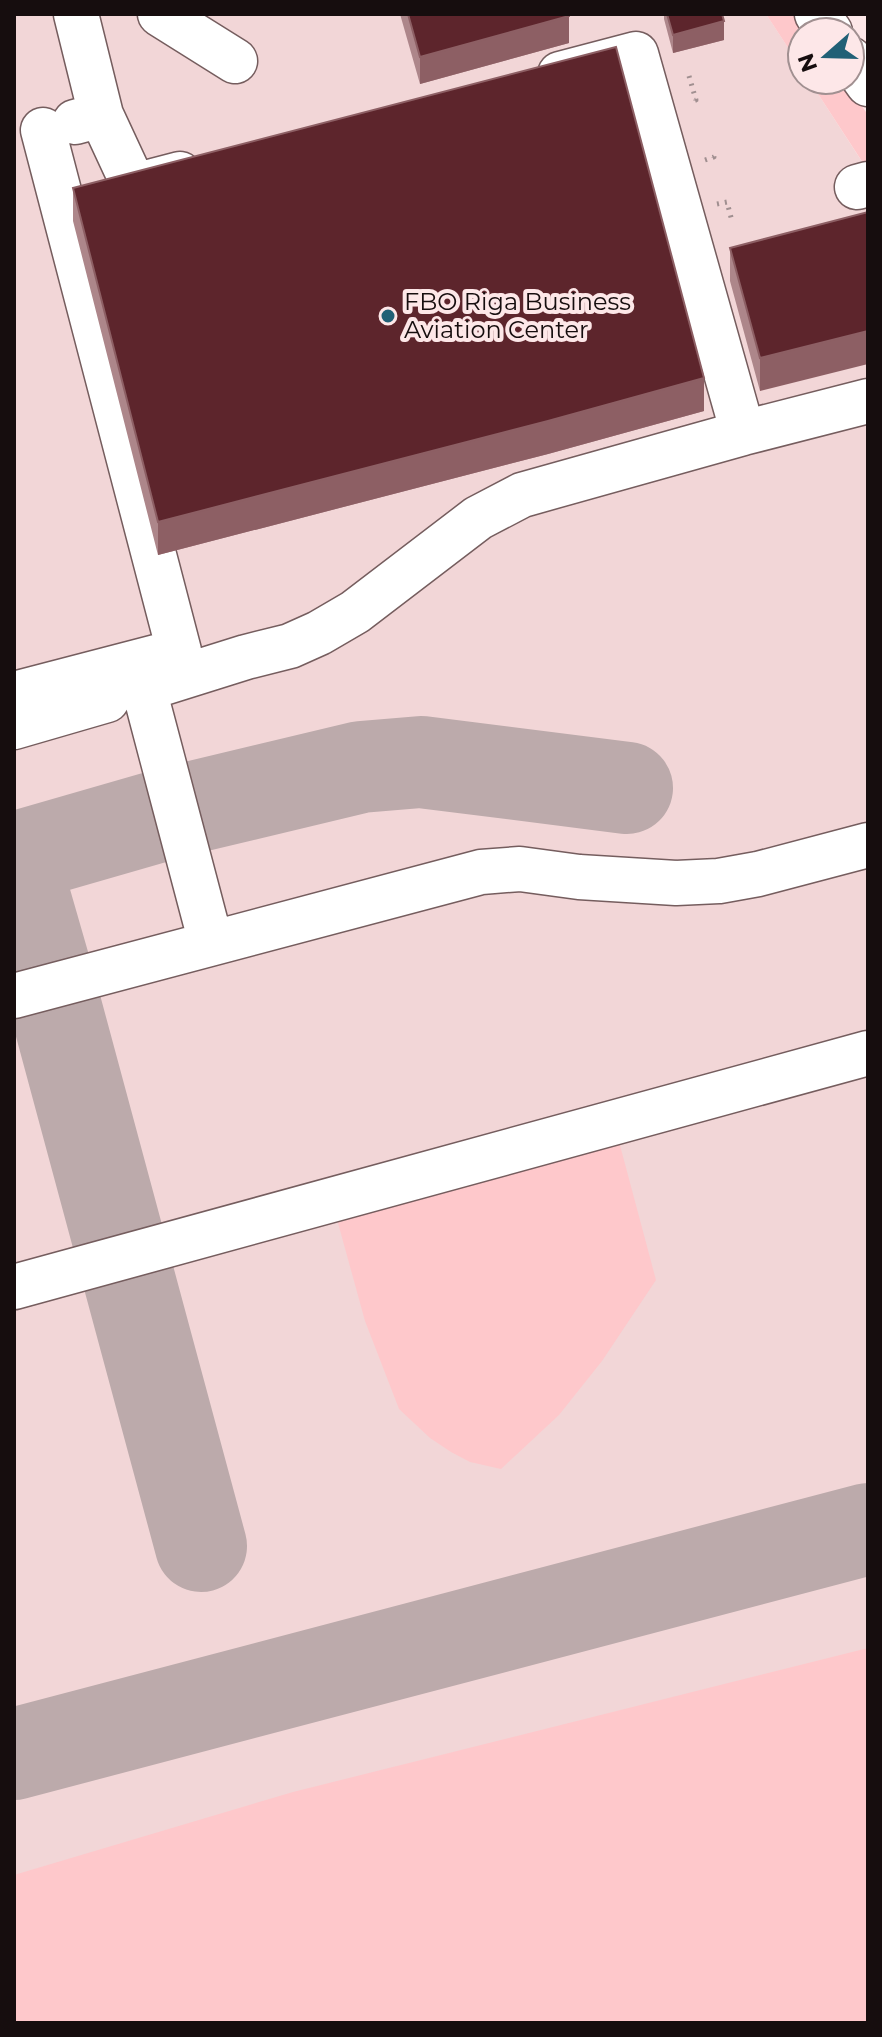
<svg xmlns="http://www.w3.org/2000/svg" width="882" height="2037" font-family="Montserrat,sans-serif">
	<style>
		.built { fill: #f2d6d7 }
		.green { fill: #fec8cb }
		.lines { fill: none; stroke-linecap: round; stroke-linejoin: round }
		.taxiway { stroke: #bcaaab; stroke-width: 92 }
		.minor-casing { stroke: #755d5e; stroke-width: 47 }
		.path { stroke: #a08f90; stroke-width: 5; stroke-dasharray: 2 6; stroke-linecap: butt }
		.minor { stroke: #fff; stroke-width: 44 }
		.wall { fill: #ad868a }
		.shaded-wall { fill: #8d5f64 }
		.building { fill: #5d252c; stroke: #8d5f64; stroke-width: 2 }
		.poi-dot { fill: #216076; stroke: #fde7e8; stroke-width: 3 }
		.labels { text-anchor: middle; stroke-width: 8; stroke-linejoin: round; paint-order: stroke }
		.poi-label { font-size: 24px; fill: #160d0e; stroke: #fde7e8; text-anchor: start }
	</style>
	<rect width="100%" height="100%" fill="#fde7e8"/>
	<path class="built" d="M14,14H766L802,69V80H809L868,171V2023H14Z"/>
	<path class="green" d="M766,14H794L808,32H802V69Z
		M809,80H844L868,115V166H865Z
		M617,1134L656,1280L602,1361L559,1415L501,1469L470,1462L451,1452L430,1438L399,1409L365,1321L335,1212Z
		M868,1648V2023H14V1875L293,1792Z"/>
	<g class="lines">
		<path class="taxiway" d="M14,858L177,811L361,767L421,762L627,788
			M14,861L50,986L201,1546
			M14,1754L868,1529"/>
		<g class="minor-casing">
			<path id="minor" d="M160,14L235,61
				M817,14L830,32
				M850,59L868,84
				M560,74L636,54L743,433L868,401
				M101,115L134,186L180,174
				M75,122L101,115L76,14
				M857,187L868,184
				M14,694L179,651L43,130
				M14,727L107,700
				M211,943L144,689L246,657L290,646L319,633L355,612L478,518L522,495L743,433
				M14,996L481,872L520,869L579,877L676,883L719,881L758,874L868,845
				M14,1287L868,1053"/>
		</g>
		<path class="path" d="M689,76L696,100L690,102
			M705,160L714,157L713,152
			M717,204L727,202L732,221"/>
		<use href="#minor" class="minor"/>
	</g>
	<path class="wall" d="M400,14H569V43L420,84Z
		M664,14H722L724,40L673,53L664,19Z
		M73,188L704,411L548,454L158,555L73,221Z
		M868,212L760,391L730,281V248Z"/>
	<path class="shaded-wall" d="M569,16V43L420,84V57Z
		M724,21V40L673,53V35Z
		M868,331V364L760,391V358Z
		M704,378V411L548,454L158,555V522Z"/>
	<path class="building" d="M408,14H569V16L420,57Z
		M667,14H722L724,21L673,35Z
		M616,47L704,378L548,421L158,522L73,188Z
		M868,212V331L760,358L730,248Z"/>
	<circle class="poi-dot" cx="388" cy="316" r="8"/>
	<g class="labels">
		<g class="poi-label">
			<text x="404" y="310">FBO Riga Business<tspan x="404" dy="28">Aviation Center</tspan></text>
		</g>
	</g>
	<rect width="882" height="2037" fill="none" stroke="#160d0e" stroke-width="32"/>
	<g transform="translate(826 56) rotate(250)"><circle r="38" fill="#fde7e8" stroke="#a19091" stroke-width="2"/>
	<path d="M0-6L14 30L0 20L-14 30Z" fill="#216076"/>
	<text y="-12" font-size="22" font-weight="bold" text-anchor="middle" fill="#160d0e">N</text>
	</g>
</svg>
